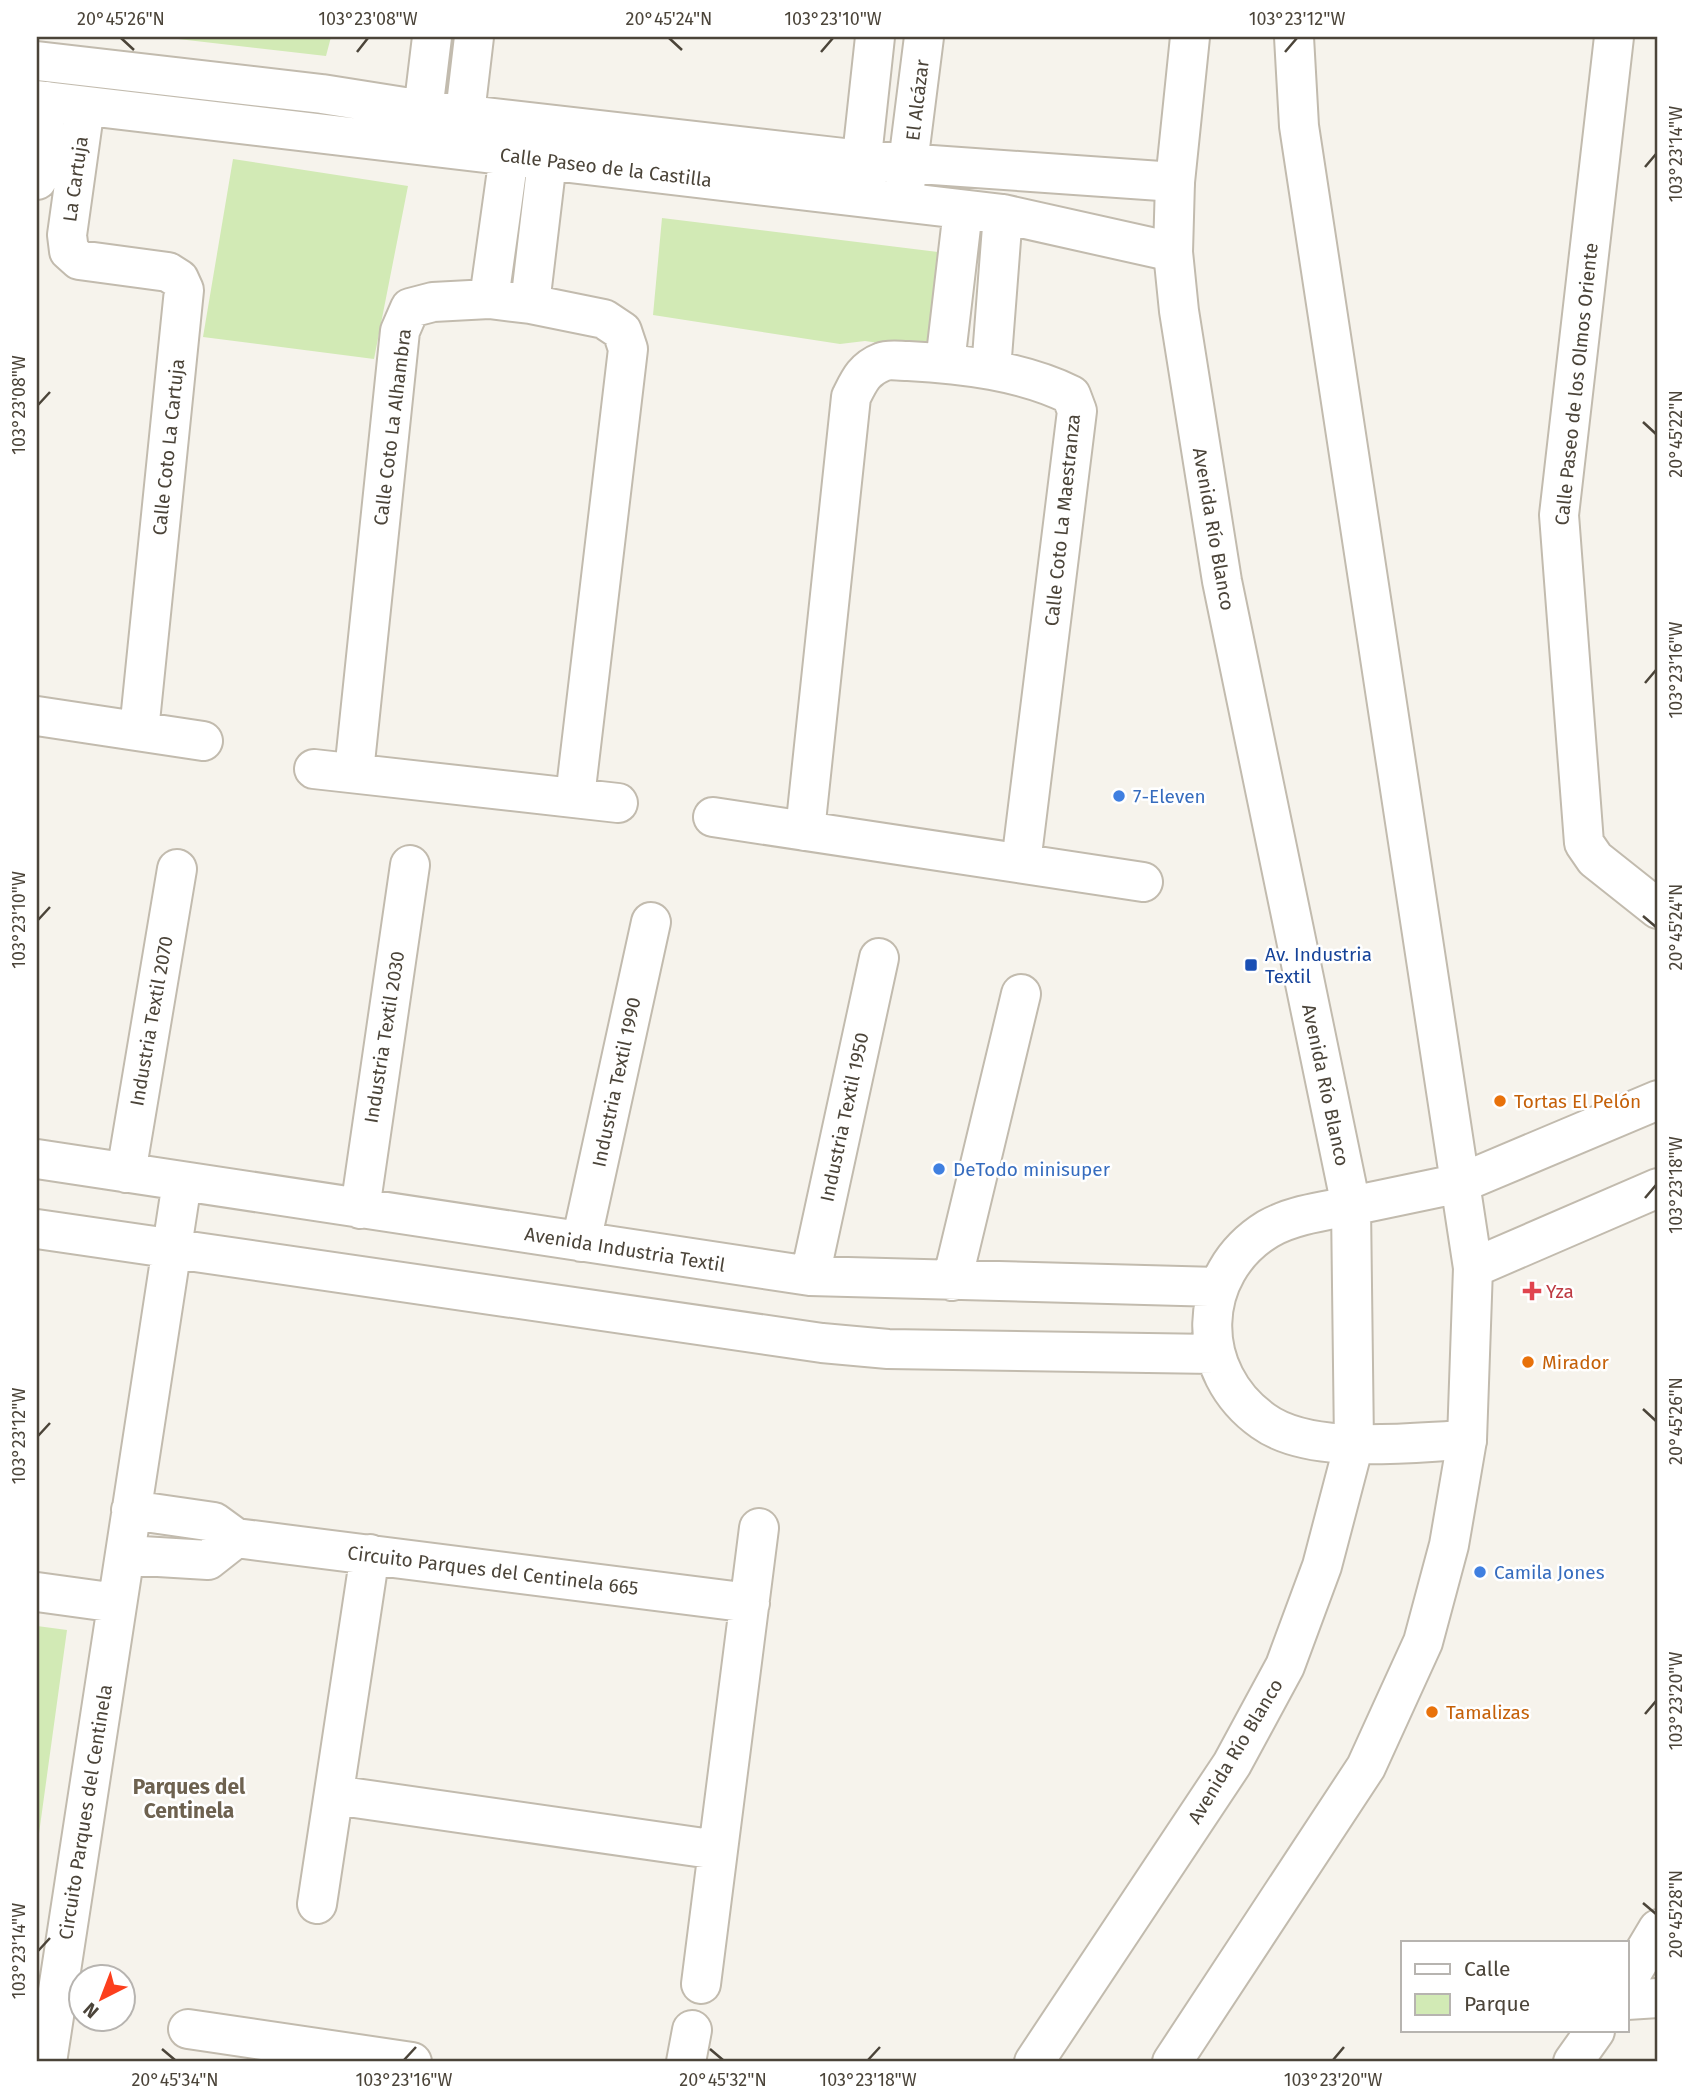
<svg xmlns="http://www.w3.org/2000/svg" width="1695" height="2099" font-family="'Fira Sans',sans-serif">
	<style>
		.green { fill: #d2eab5 }
		.lines { fill: none; stroke-linecap: round; stroke-linejoin: round }
		.minor-casing { stroke: #c2bbae; stroke-width: 42 }
		.tertiary-casing { stroke: #c2bbae; stroke-width: 42 }
		.minor { stroke: #fff; stroke-width: 38 }
		.tertiary { stroke: #fff; stroke-width: 38 }
		.ticks { fill: none; stroke: #4b4439; stroke-width: 2.5 }
		.shop-dot { fill: #3f7fe0; stroke: #fff; stroke-width: 2.5 }
		.transit-dot { fill: #1a4fb4; stroke: #fff; stroke-width: 2.5 }
		.food-dot { fill: #e8710a; stroke: #fff; stroke-width: 2.5 }
		.health-dot { fill: #e0444e; stroke: #fff; stroke-width: 2.5 }
		.labels { text-anchor: middle; stroke-width: 5; stroke-linejoin: round; paint-order: stroke }
		.street-label { font-size: 19px; fill: #4b4439; stroke: #fff }
		.shop-label { font-size: 19px; fill: #366cbe; stroke: #fff; text-anchor: start }
		.transit-label { font-size: 19px; fill: #164399; stroke: #fff; text-anchor: start }
		.food-label { font-size: 19px; fill: #c56008; stroke: #fff; text-anchor: start }
		.health-label { font-size: 19px; fill: #be3a42; stroke: #fff; text-anchor: start }
		.neighbourhood-label { font-size: 21px; font-weight: bold; fill: #6e6250; stroke: #fff }
		.neatline { fill: none; stroke: #4b4439; stroke-width: 2.5 }
		.ticks-label { font-size: 18px; text-anchor: middle; fill: #4b4439 }
	</style>
	<rect width="100%" height="100%" fill="#f6f3ec"/>
	<path class="green" d="M161,37H331L326,56Z
		M233,159L408,186L374,359L203,337Z
		M662,218L938,252L928,350L865,341L840,344L653,315Z
		M37,1626L67,1630L37,1848Z"/>
	<g class="lines">
		<g class="minor-casing">
			<path id="minor" d="M1614,37L1559,515L1584,843L1595,859L1658,909
				M37,61L322,94L423,110L861,160L1175,182
				M37,100L1003,214L1173,252
				M85,106L67,235L69,251L79,260L168,272L179,279L184,290L139,731
				M420,136L432,37
				M462,139L474,37
				M37,180L47,101
				M859,184L875,37
				M905,187L924,37
				M489,299L509,156
				M530,304L547,161
				M945,363L963,210
				M991,370L1003,214
				M37,716L203,741
				M314,769L618,803
				M354,772L400,331L410,308L433,302L489,299L530,304L604,319L622,331L628,349L575,797
				M713,817L1143,882
				M805,831L851,397C859,381 864,369 882,362C889,359 900,361 908,361C963,364 1022,371 1071,395L1077,411L1021,863
				M37,1159L810,1276L1218,1287
				M126,1173L177,869
				M1351,1206C1324,1211 1292,1215 1268,1229C1195,1274 1194,1372 1263,1421C1311,1456 1410,1442 1467,1440
				M360,1209L410,865
				M37,1229L822,1343L888,1349L1214,1354
				M581,1242L651,922
				M810,1276L879,958
				M952,1281L1021,994
				M131,1510L214,1522L236,1538L750,1603
				M125,1555L208,1560L236,1538
				M37,1592L117,1603
				M334,1795L718,1850
				M317,1904L370,1554
				M1627,1981L1658,1929
				M701,1984L759,1528
				M1627,2000L1658,1998
				M188,2029L412,2062
				M47,2062L182,1182
				M686,2062L692,2030
				M1573,2062L1595,2031"/>
		</g>
		<g class="tertiary-casing">
			<path id="tertiary" d="M1351,1206L1461,1183L1658,1100
				M1473,1268L1658,1188
				M1034,2062L1232,1764L1285,1666L1322,1566L1354,1444L1351,1206L1222,581L1179,311L1173,252L1175,182L1190,37
				M1172,2062L1366,1767L1423,1642L1449,1545L1467,1440L1473,1268L1299,126L1294,37"/>
		</g>
		<use href="#minor" class="minor"/>
		<use href="#tertiary" class="tertiary"/>
	</g>
	<path class="ticks" d="M121,38L134,50M669,38L682,50M357,52L368,38M821,52L833,38M1285,52L1297,38M1645,167L1656,154M38,405L50,392M1643,422L1656,434M1645,683L1656,670M1643,916L1656,927M38,920L50,907M1645,1198L1656,1185M1643,1409L1656,1421M38,1436L50,1423M1645,1714L1656,1701M1643,1903L1656,1914M38,1951L50,1938M162,2049L175,2060M710,2049L723,2060M404,2060L416,2047M868,2060L880,2047M1333,2060L1344,2047"/>
	<g class="shop-dot">
		<circle cx="1119" cy="796" r="7"/>
		<circle cx="939" cy="1169" r="7"/>
		<circle cx="1480" cy="1572" r="7"/>
	</g>
	<rect class="transit-dot" x="1244" y="958" width="14" height="14" rx="3.5"/>
	<g class="food-dot">
		<circle cx="1500" cy="1101" r="7"/>
		<circle cx="1528" cy="1362" r="7"/>
		<circle cx="1432" cy="1712" r="7"/>
	</g>
	<path class="health-dot" d="M1528.5 1280.5h7v7h7v7h-7v7h-7v-7h-7v-7h7z"/>
	<g class="labels">
		<g class="street-label">
			<text transform="translate(917 100) rotate(-83)" y="7">El Alcázar</text>
			<text transform="translate(606 167) rotate(7)" y="7">Calle Paseo de la Castilla</text>
			<text transform="translate(75 179) rotate(-82)" y="7">La Cartuja</text>
			<text transform="translate(1576 384) rotate(-84)" y="7">Calle Paseo de los Olmos Oriente</text>
			<text transform="translate(392 427) rotate(-83)" y="7">Calle Coto La Alhambra</text>
			<text transform="translate(168 447) rotate(-84)" y="7">Calle Coto La Cartuja</text>
			<text transform="translate(1062 520) rotate(-84)" y="7">Calle Coto La Maestranza</text>
			<text transform="translate(1214 529) rotate(80)" y="7">Avenida Río Blanco</text>
			<text transform="translate(151 1021) rotate(-80)" y="7">Industria Textil 2070</text>
			<text transform="translate(384 1037) rotate(-81)" y="7">Industria Textil 2030</text>
			<text transform="translate(616 1082) rotate(-78)" y="7">Industria Textil 1990</text>
			<text transform="translate(1326 1085) rotate(78)" y="7">Avenida Río Blanco</text>
			<text transform="translate(844 1117) rotate(-78)" y="7">Industria Textil 1950</text>
			<text transform="translate(625 1249) rotate(9)" y="7">Avenida Industria Textil</text>
			<text transform="translate(493 1570) rotate(7)" y="7">Circuito Parques del Centinela 665</text>
			<text transform="translate(1235 1751) rotate(-59)" y="7">Avenida Río Blanco</text>
			<text transform="translate(85 1812) rotate(-81)" y="7">Circuito Parques del Centinela</text>
		</g>
		<g class="shop-label">
			<text x="1133" y="803">7-Eleven</text>
			<text x="953" y="1176">DeTodo minisuper</text>
			<text x="1494" y="1579">Camila Jones</text>
		</g>
		<g class="transit-label">
			<text x="1265" y="961">Av. Industria<tspan x="1265" dy="22">Textil</tspan></text>
		</g>
		<g class="food-label">
			<text x="1514" y="1108">Tortas El Pelón</text>
			<text x="1542" y="1369">Mirador</text>
			<text x="1446" y="1719">Tamalizas</text>
		</g>
		<g class="health-label">
			<text x="1546" y="1298">Yza</text>
		</g>
		<g class="neighbourhood-label">
			<text x="189" y="1794">Parques del<tspan x="189" dy="24">Centinela</tspan></text>
		</g>
	</g>
	<rect width="1695" height="2099" fill="none" stroke="#ffffff" stroke-width="77"/>
	<rect x="1401" y="1941" width="228" height="91" fill="#ffffff" stroke="#b7b4b0" stroke-width="2"/>
	<rect x="1415" y="1964" width="35" height="10" fill="#ffffff" stroke="#b7b4b0" stroke-width="2"/>
	<text x="1464" y="1976" font-size="21" fill="#4b4439">Calle</text>
	<rect x="1415" y="1994" width="35" height="21" fill="#d2eab5" stroke="#b7b4b0" stroke-width="2"/>
	<text x="1464" y="2011" font-size="21" fill="#4b4439">Parque</text>
	<g transform="translate(102 1998) rotate(222)"><circle r="33" fill="#ffffff" stroke="#b7b4b0" stroke-width="2"/>
	<path d="M0-5L12 26L0 18L-12 26Z" fill="#fc3f1d"/>
	<text y="-10" font-size="19" font-weight="bold" text-anchor="middle" fill="#4b4439">N</text>
	</g>
	<rect x="38" y="38" width="1618" height="2022" class="neatline"/>
	<g class="ticks-label">
		<text x="121" y="25">20°45'26"N</text>
		<text x="368" y="25">103°23'08"W</text>
		<text x="669" y="25">20°45'24"N</text>
		<text x="833" y="25">103°23'10"W</text>
		<text x="1297" y="25">103°23'12"W</text>
		<text transform="translate(1676 154) rotate(-90)" y="6">103°23'14"W</text>
		<text transform="translate(19 405) rotate(-90)" y="6">103°23'08"W</text>
		<text transform="translate(1676 434) rotate(-90)" y="6">20°45'22"N</text>
		<text transform="translate(1676 670) rotate(-90)" y="6">103°23'16"W</text>
		<text transform="translate(19 920) rotate(-90)" y="6">103°23'10"W</text>
		<text transform="translate(1676 927) rotate(-90)" y="6">20°45'24"N</text>
		<text transform="translate(1676 1185) rotate(-90)" y="6">103°23'18"W</text>
		<text transform="translate(1676 1421) rotate(-90)" y="6">20°45'26"N</text>
		<text transform="translate(19 1436) rotate(-90)" y="6">103°23'12"W</text>
		<text transform="translate(1676 1701) rotate(-90)" y="6">103°23'20"W</text>
		<text transform="translate(1676 1914) rotate(-90)" y="6">20°45'28"N</text>
		<text transform="translate(19 1951) rotate(-90)" y="6">103°23'14"W</text>
		<text x="175" y="2086">20°45'34"N</text>
		<text x="404" y="2086">103°23'16"W</text>
		<text x="723" y="2086">20°45'32"N</text>
		<text x="868" y="2086">103°23'18"W</text>
		<text x="1333" y="2086">103°23'20"W</text>
	</g>
</svg>
